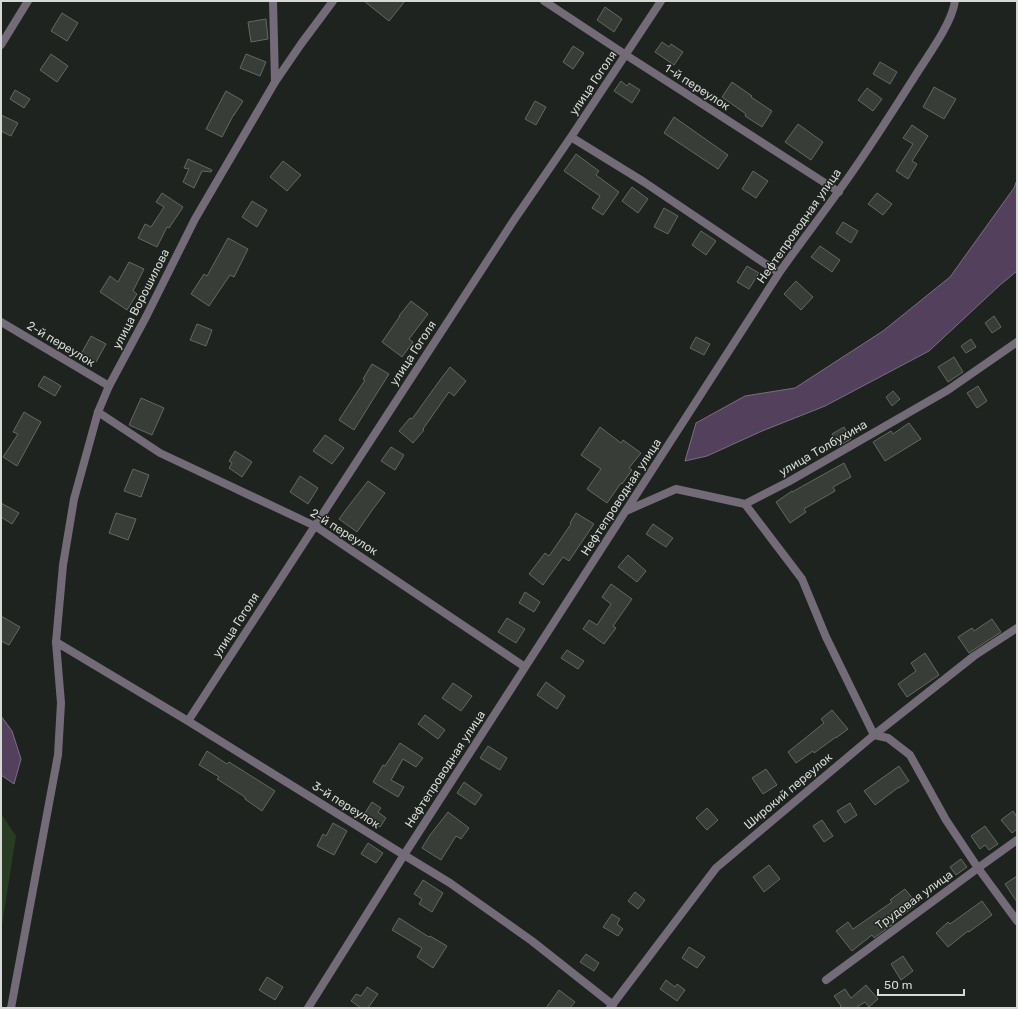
<svg xmlns="http://www.w3.org/2000/svg" width="1018" height="1009" font-family="Rubik,sans-serif">
	<style>
		.green { fill: #283c24 }
		.water { fill: #52405d; stroke: #7a6e81 }
		.building { fill: #393d38; stroke: #646863 }
		.lines { fill: none; stroke-linecap: round; stroke-linejoin: round }
		.minor { stroke: #746b79; stroke-width: 8 }
		.tertiary { stroke: #746b79; stroke-width: 8 }
		.labels { text-anchor: middle; stroke-width: 3; stroke-linejoin: round; paint-order: stroke }
		.street-label { font-size: 12px; fill: #d6d9d6; stroke: #1f231f }
	</style>
	<rect width="100%" height="100%" fill="#1f231f"/>
	<path class="green" d="M1,814L16,836L1,931Z"/>
	<path class="water" d="M1017,180V271L1000,285L929,351L825,406L762,431L707,456L685,461L696,423L745,396L795,388L883,331L950,277L1014,188Z
		M1,716L12,731L21,759L14,784L1,775Z"/>
	<path class="building" d="M364,1H405L389,21Z
		M605,7L622,19L614,32L597,20Z
		M62,13L78,23L67,41L51,31Z
		M266,19L268,39L251,42L248,22Z
		M662,42L669,47L671,44L683,52L674,65L655,52Z
		M573,46L584,53L573,69L563,62Z
		M51,54L68,66L57,82L40,70Z
		M246,54L266,62L260,76L240,68Z
		M880,62L897,72L890,84L873,74Z
		M621,81L627,86L629,83L640,90L632,103L614,91Z
		M732,82L752,96L751,97L772,111L762,127L745,116L746,114L722,97Z
		M934,87L956,99L944,119L923,107Z
		M867,88L882,99L873,111L858,100Z
		M15,90L30,99L24,108L10,99Z
		M226,91L243,101L234,115V114L222,137L206,129Z
		M535,101L546,107L536,125L525,119Z
		M1,115L18,123L11,136L1,131Z
		M674,117L728,155L718,169L664,133Z
		M798,124L823,142L811,160L785,142Z
		M912,125L928,136L912,161L917,164L908,179L896,171L913,144L903,138Z
		M576,154L599,171L596,175L619,192L603,215L592,208L600,196L564,171Z
		M188,159L212,170L211,172L202,171L194,188L183,182L189,169L184,168Z
		M283,161L301,175L287,191L270,177Z
		M753,171L768,181L756,198L742,189Z
		M632,187L648,199L638,213L622,201Z
		M162,193L183,207L169,228L167,227L157,247L138,238L145,224L151,227L164,207L156,202Z
		M877,193L892,204L883,215L868,204Z
		M252,201L267,210L257,227L242,217Z
		M664,208L678,216L668,234L654,227Z
		M843,222L858,231L851,243L836,233Z
		M701,231L716,241L706,255L692,245Z
		M228,238L248,249L234,277L230,275L209,306L191,294L204,274L207,276Z
		M820,246L840,260L832,272L811,257Z
		M129,262L144,269L133,291L137,294L127,310L100,292L110,276L118,282Z
		M747,266L759,273L749,289L737,282Z
		M796,281L813,297L801,310L784,294Z
		M411,301L428,314L409,339L413,342L402,357L382,342L400,316H399Z
		M994,316L1001,327L992,333L985,323Z
		M197,324L212,330L206,346L190,340Z
		M91,336L106,344L96,362L81,354Z
		M696,337L710,344L704,355L690,348Z
		M971,339L976,347L966,353L961,346Z
		M954,357L963,372L948,382L938,367Z
		M372,364L389,374L372,401L354,430L339,420L365,380L363,379Z
		M450,367L466,381L454,396L449,392L423,429L424,430L413,443L399,431L410,418L412,419L440,380Z
		M44,376L61,386L55,396L38,386Z
		M978,386L987,401L977,408L967,393Z
		M893,391L900,399L892,406L886,397Z
		M141,398L164,408L152,435L129,425Z
		M24,412L41,422L17,466L3,457L18,434L13,432Z
		M909,423L921,439L885,461L873,442L891,431L893,434Z
		M600,427L621,443L623,440L641,453L629,468L632,470L622,484L621,483L607,503L587,489L601,469L581,455Z
		M844,427L851,439L839,446L832,434Z
		M325,435L344,448L332,464L313,451Z
		M391,447L404,455L395,470L381,461Z
		M235,451L252,462L242,477L229,468L232,463L229,461Z
		M844,463L851,477L833,487L835,491L804,509L806,512L790,523L776,502L792,491V492Z
		M133,469L149,475L141,497L124,491Z
		M300,476L318,488L308,504L290,492Z
		M368,481L385,493L373,509L357,532L339,519L351,503Z
		M1,503L19,513L12,524L1,517Z
		M116,513L136,519L128,540L109,533Z
		M576,513L594,524L569,561L563,557L543,585L529,574L545,553L549,556L571,524L570,523Z
		M653,524L673,538L666,547L646,534Z
		M628,555L646,571L637,582L618,567Z
		M611,584L632,599L613,626L616,628L604,644L583,629L589,620L597,625L611,604L602,597Z
		M525,592L540,602L534,612L519,603Z
		M1,616L20,627L9,645L1,641Z
		M507,618L525,629L516,643L498,632Z
		M992,619L1001,632L969,653L958,637L972,628L974,631Z
		M567,650L584,661L578,669L561,658Z
		M925,653L939,675L907,697L898,684L916,671L911,663Z
		M546,682L565,696L557,709L537,695Z
		M453,683L472,696L461,711L442,698Z
		M832,710L848,729L836,738V737L814,753L813,751L796,763L788,752L824,723L821,719Z
		M425,715L445,730L438,739L418,724Z
		M400,743L423,758L416,767L403,759L391,780L404,787L398,797L373,782L383,765L385,766Z
		M488,746L507,758L500,770L480,758Z
		M207,751L227,764L229,762L275,791L262,811L245,799V797L217,779L219,777L199,765Z
		M899,766L909,781L899,788V787L875,805L864,791Z
		M766,769L777,785L763,794L752,778Z
		M464,782L482,795L475,805L457,793Z
		M372,802L381,808L378,812L386,818L380,827L363,816Z
		M850,803L857,815L845,823L837,811Z
		M707,808L718,820L707,830L696,818Z
		M1013,811L1017,817V829L1012,833L1001,820Z
		M448,812L469,828L461,839L456,836L441,860L422,848L430,835Z
		M822,820L833,836L824,842L813,826Z
		M333,823L347,831L334,855L317,846L323,834L326,836Z
		M985,826L998,844L989,850L985,845L980,849L971,836Z
		M368,843L383,853L376,863L361,854Z
		M961,859L967,867L956,875L950,867Z
		M769,865L780,879L764,892L753,877Z
		M1017,876V902L1005,884Z
		M423,880L443,893L432,912L419,904L422,899L414,894Z
		M905,889L917,904L892,923L893,924L874,938L872,935L852,951L836,931L848,922L853,929L892,902L890,900Z
		M635,892L645,900L638,909L628,901Z
		M982,901L992,915L969,932L968,931L948,947L936,933L948,922L950,924Z
		M612,914L620,919L617,924L623,929L618,936L603,927Z
		M399,918L429,937L430,936L447,946L433,968L417,957L422,948L392,930Z
		M689,947L705,957L697,968L682,958Z
		M586,954L599,963L594,971L580,962Z
		M903,956L913,971L901,980L891,964Z
		M267,977L283,987L275,1000L259,990Z
		M666,980L675,987L677,984L685,990L677,1001L660,989Z
		M866,985L878,999L869,1007L865,1002L857,1007L858,1008H839L841,1006L834,996L845,989L851,998Z
		M367,987L378,994L368,1008H361L351,1001L356,994L361,996Z
		M559,990L575,1002L570,1008H546Z"/>
	<g class="lines">
		<path class="minor" d="M544,1L626,55L839,192
			M1,45L28,1
			M275,82L301,44L333,1
			M571,137L644,182L779,273
			M1,322L109,386
			M98,412L160,453L315,526L525,667
			M745,504L802,579L826,637L874,735L888,738L910,755L946,820L978,868L1017,921
			M626,511L676,489L745,504L788,482L948,390L1017,342
			M56,642L188,721L404,855L450,883L532,941L613,1005
			M188,721L514,220L571,137L661,1
			M826,980L978,868L1017,840
			M11,1008L58,755L61,703L56,642
			M308,1008L404,855L779,273C798,246 818,220 838,192C866,154 891,114 917,73C929,54 952,23 955,1
			M610,1008L716,868L874,735L974,656L1017,628"/>
		<path class="tertiary" d="M56,642L63,565L74,499L98,412L109,386L147,315L195,219L275,82L273,1"/>
	</g>
	<g class="labels">
		<g class="street-label">
			<text transform="translate(593 83) rotate(-56)" y="4">улица Гоголя</text>
			<text transform="translate(697 87) rotate(33)" y="4">1-й переулок</text>
			<text transform="translate(799 226) rotate(-55)" y="4">Нефтепроводная улица</text>
			<text transform="translate(141 299) rotate(-63)" y="4">улица Ворошилова</text>
			<text transform="translate(61 344) rotate(31)" y="4">2-й переулок</text>
			<text transform="translate(413 353) rotate(-57)" y="4">улица Гоголя</text>
			<text transform="translate(823 448) rotate(-30)" y="4">улица Толбухина</text>
			<text transform="translate(621 497) rotate(-57)" y="4">Нефтепроводная улица</text>
			<text transform="translate(344 532) rotate(32)" y="4">2-й переулок</text>
			<text transform="translate(236 625) rotate(-57)" y="4">улица Гоголя</text>
			<text transform="translate(445 769) rotate(-57)" y="4">Нефтепроводная улица</text>
			<text transform="translate(788 791) rotate(-40)" y="4">Широкий переулок</text>
			<text transform="translate(346 805) rotate(32)" y="4">3-й переулок</text>
			<text transform="translate(914 900) rotate(-36)" y="4">Трудовая улица</text>
		</g>
	</g>
	<rect width="1018" height="1009" fill="none" stroke="#d6d9d6" stroke-width="4"/>
	<path d="M878 989v6h86v-6" fill="none" stroke="#d6d9d6" stroke-width="2"/>
	<text x="884" y="989" font-size="12" fill="#d6d9d6" stroke="#1f231f" stroke-width="3" paint-order="stroke">50 m</text>
</svg>
